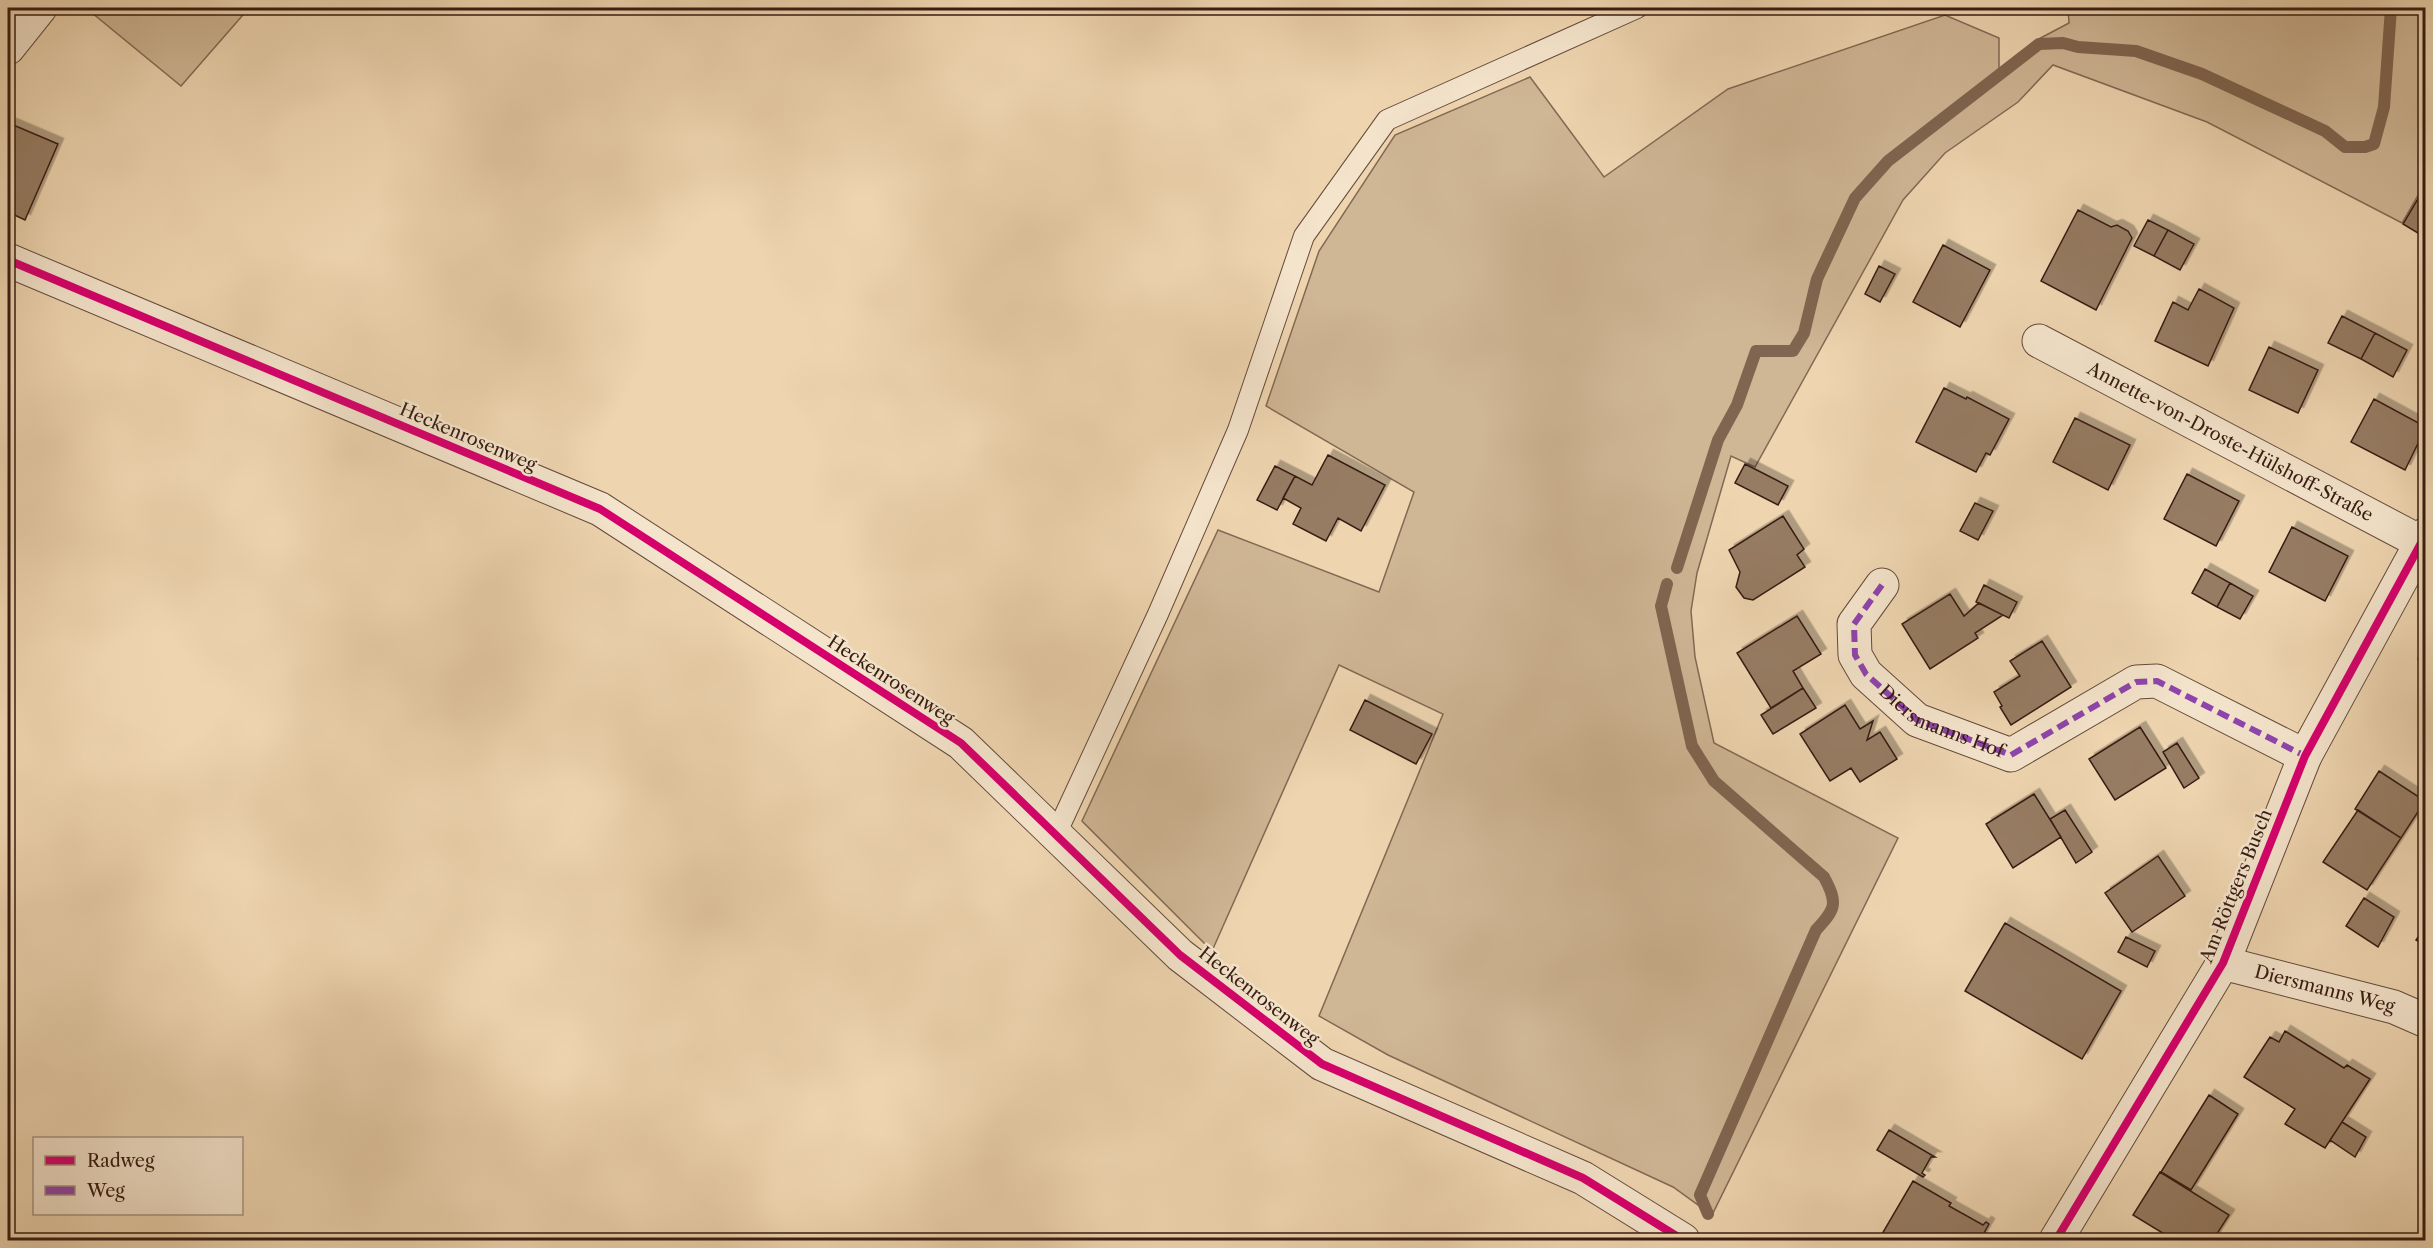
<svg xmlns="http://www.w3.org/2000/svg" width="2433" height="1248" font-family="'Libre Caslon Text',serif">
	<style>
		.green { fill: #cfb695; stroke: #836954; stroke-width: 1.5 }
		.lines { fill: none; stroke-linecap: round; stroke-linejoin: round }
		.stream { stroke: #806550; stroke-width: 12 }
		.building { fill: #967c64; stroke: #371c12; stroke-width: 1.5; filter: url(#shadow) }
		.lane-casing { stroke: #654a3a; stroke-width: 22 }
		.street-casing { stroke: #654a3a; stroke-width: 35 }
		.lane { stroke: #f4e4cc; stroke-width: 20 }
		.street { stroke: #f4e4cc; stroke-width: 33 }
		.quiet { stroke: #8e44ad; stroke-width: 6; stroke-dasharray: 12 6; stroke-linecap: butt }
		.cycleway-casing { stroke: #f4e4cc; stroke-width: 11 }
		.cycleway { stroke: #d6006c; stroke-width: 8 }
		.labels { text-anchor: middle; stroke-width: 5; stroke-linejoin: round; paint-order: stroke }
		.street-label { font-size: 18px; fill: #371c12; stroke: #f4e4cc }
	</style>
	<defs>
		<filter id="shadow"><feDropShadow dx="5.5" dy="-5.5" stdDeviation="0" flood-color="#0004"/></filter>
	</defs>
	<rect width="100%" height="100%" fill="#eed5b0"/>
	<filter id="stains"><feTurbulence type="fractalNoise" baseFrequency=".00333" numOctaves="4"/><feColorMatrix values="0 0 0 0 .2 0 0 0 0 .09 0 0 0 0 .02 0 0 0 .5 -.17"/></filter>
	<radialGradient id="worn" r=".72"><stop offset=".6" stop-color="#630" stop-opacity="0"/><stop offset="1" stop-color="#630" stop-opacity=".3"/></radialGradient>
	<path class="green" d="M86,8H249L181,86Z
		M2068,8H2425V183L2402,223L2207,122L2053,65L2018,102L1945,153L1903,200L1755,467L1731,456L1697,573L1691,611L1695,657L1714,743L1898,838L1712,1215L1673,1187L1388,1055L1319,1016L1443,714L1339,665L1212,951L1082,821L1218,530L1379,592L1414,492L1266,406L1319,251L1395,135L1530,77L1604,177L1728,89L1945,15L1999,38V71L2035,41L2069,23Z"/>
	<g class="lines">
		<path class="stream" d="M1677,568L1718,440L1737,405L1756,351H1793L1804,333L1817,279L1855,198L1888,161L2039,44L2063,43L2078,47L2136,51L2202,74L2325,131L2345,147H2365L2374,144L2384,107L2391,8
			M1667,584L1661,606L1692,746L1714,781L1824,877C1838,903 1836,909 1816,930L1700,1195L1708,1214"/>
	</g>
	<path class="building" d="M1933,8H1950L1945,15Z
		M11,124L58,144L25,220L8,212V133Z
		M2423,190L2426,192V238L2403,224Z
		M2078,210L2111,227L2117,225L2128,231L2132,238L2096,310L2041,281Z
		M2148,220L2168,230L2154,256L2134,246Z
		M2168,230L2194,244L2180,270L2154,256Z
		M1943,245L1990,270L1960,327L1913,302Z
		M1879,266L1895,274L1880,302L1865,294Z
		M2199,289L2234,308L2208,366L2155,341L2173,302L2188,310Z
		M2342,316L2375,333L2361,359L2328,343Z
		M2375,333L2407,350L2393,377L2361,359Z
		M2269,347L2318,370L2298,413L2249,390Z
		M1944,388L1966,399L1967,397L2009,419L1990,455L1986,453L1976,472L1916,442Z
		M2374,399L2426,427L2405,470L2351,442Z
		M2075,418L2130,445L2108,490L2053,462Z
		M1328,455L1385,485L1361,531L1338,518L1326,541L1293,524L1301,508L1283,498L1295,476L1312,485Z
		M1745,464L1788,486L1778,505L1735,483Z
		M1275,466L1295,476L1277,510L1257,500Z
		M2187,474L2239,501L2216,546L2164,519Z
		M1975,503L1993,511L1978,540L1960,531Z
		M1783,516L1804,549L1797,555L1805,567L1753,600L1744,598L1736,587L1740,572L1729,550Z
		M2292,527L2348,556L2325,601L2269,572Z
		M2205,569L2230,583L2217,607L2192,593Z
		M2230,583L2253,596L2240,619L2217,607Z
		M1984,585L2017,602L2009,618L1976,602Z
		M1950,594L1964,616L1979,603L2003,615L1975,633L1978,638L1930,669L1902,624Z
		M1797,616L1821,654L1793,671L1803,688L1771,708L1737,653Z
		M2042,641L2071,687L2011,725L2000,707L2002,706L1994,692L2020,676L2010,661Z
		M2426,645V663L2418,659Z
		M1803,688L1816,708L1773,734L1761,715Z
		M1365,700L1432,734L1416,764L1350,730Z
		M1845,705L1860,729L1873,721L1867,740L1880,732L1897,759L1860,782L1851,768L1830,781L1800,734Z
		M2140,727L2166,768L2115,800L2089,759Z
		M2177,743L2199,778L2184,788L2163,752Z
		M2379,771L2425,801L2401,838L2355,809Z
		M2034,794L2061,837L2013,868L1986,824Z
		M2065,810L2092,852L2076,863L2050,819Z
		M2358,810L2401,838L2367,890L2323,862Z
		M2158,856L2185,896L2132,932L2105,893Z
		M2364,898L2394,917L2378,947L2346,926Z
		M2005,923L2121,991L2082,1059L1965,991Z
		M2426,926V946L2416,940Z
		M2126,937L2155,951L2147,967L2118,952Z
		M2285,1031L2344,1068L2347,1065L2370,1079L2325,1148L2285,1124L2295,1109L2244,1077L2270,1037L2279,1042Z
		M2209,1095L2238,1114L2191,1190L2161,1172Z
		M2342,1122L2366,1137L2355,1157L2330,1140Z
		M1889,1130L1935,1157H1931L1922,1173L1925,1175L1923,1177L1877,1150Z
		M2160,1172L2229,1215L2213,1240H2174L2133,1215Z
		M1913,1181L1951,1203L1949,1206L1983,1225L1986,1222L1989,1224L1980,1240H1893L1882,1234Z"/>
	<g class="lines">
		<g class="lane-casing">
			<path id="lane" d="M1056,834L1158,614L1238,430L1304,236L1387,120L1637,8"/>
		</g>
		<g class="street-casing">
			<g id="street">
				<path d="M8,48L40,8"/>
				<path d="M8,260L600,509L961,743L1180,955L1322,1064L1583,1178L1683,1240"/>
				<path id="s1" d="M2039,341L2426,545"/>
				<path id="s2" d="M1882,585L1854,624L1855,655L1866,674L1917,720L2011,755L2136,682L2157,681L2305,756"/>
				<path id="s3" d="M2223,963L2394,1007L2426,1021"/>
				<path d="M2056,1240L2223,963L2305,756L2426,534"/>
			</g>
		</g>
		<use href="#lane" class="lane"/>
		<use href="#street" class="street"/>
		<path class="quiet" d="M1882,585L1854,624L1855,655L1866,674L1917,720L2011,755L2136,682L2157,681L2305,756"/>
		<g class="cycleway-casing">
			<path id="cycleway" d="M8,260L600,509L961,743L1180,955L1322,1064L1583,1178L1683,1240
				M2056,1240L2223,963L2305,756L2426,534"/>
		</g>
		<use href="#cycleway" class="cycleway"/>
	</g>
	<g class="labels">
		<g class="street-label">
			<text transform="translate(468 437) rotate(23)" y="6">Heckenrosenweg</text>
			<text dy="6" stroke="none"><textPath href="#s1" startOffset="216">Annette-von-Droste-Hülshoff-Straße</textPath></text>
			<text transform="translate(891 680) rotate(33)" y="6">Heckenrosenweg</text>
			<text dy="6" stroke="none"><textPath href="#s2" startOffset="192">Diersmanns Hof</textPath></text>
			<text transform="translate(2236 886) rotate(-68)" y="6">Am Röttgers Busch</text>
			<text dy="6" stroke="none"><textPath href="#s3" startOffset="105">Diersmanns Weg</textPath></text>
			<text transform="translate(1259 996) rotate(38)" y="6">Heckenrosenweg</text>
		</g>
	</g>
	<rect width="2433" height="1248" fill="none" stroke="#eed5b0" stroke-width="30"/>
	<rect x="9" y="9" width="2415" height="1230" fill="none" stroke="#371c12" stroke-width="3"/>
	<rect x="15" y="15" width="2403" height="1218" fill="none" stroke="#371c12" stroke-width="1.5"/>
	<rect x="33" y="1137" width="210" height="78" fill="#f4e4cc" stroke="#a89482" stroke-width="1.5"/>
	<rect x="45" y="1156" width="30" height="9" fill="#d6006c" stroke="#a89482" stroke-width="1.5"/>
	<text x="87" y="1167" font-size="18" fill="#371c12">Radweg</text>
	<rect x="45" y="1186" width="30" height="9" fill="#8e44ad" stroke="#a89482" stroke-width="1.5"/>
	<text x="87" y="1197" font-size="18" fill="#371c12">Weg</text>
	<rect width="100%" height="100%" filter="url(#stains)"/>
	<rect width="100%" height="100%" fill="url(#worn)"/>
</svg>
